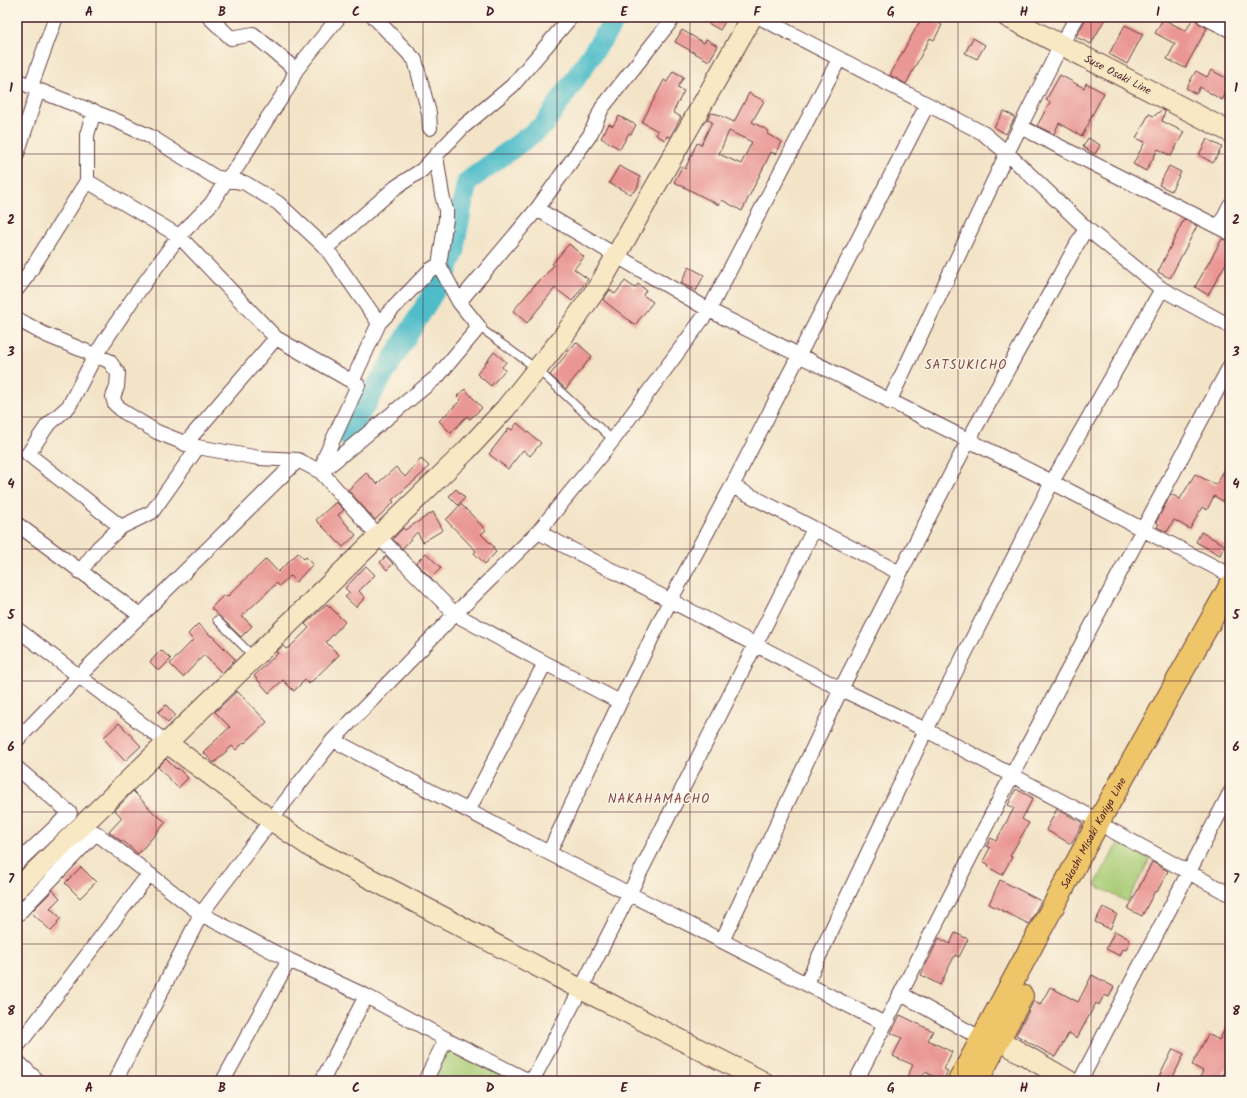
<svg xmlns="http://www.w3.org/2000/svg" width="1247" height="1098" font-family="Kalam,sans-serif">
	<style>
		.green { fill: #a8cc76; stroke: #797650 }
		.lines { fill: none; stroke-linecap: round; stroke-linejoin: round }
		.river { stroke: #50bdc9; stroke-width: 21 }
		.building { fill: #e99694; fill-rule: evenodd }
		.lane-casing { stroke: #633d43; stroke-width: 9 }
		.street-casing { stroke: #633d43; stroke-width: 16 }
		.secondary-casing { stroke: #633d43; stroke-width: 22 }
		.primary-casing { stroke: #633d43; stroke-width: 24 }
		.lane { stroke: #fff; stroke-width: 7 }
		.street { stroke: #fff; stroke-width: 14 }
		.secondary { stroke: #f8e8c3; stroke-width: 20 }
		.primary { stroke: #eec569; stroke-width: 22 }
		.grid { fill: none; stroke: #4a1f2b; stroke-width: 1; stroke-opacity: 0.55 }
		.labels { text-anchor: middle; stroke-width: 3; stroke-linejoin: round; paint-order: stroke }
		.street-label { font-size: 11px; fill: #4a1f2b; stroke: #fcf5e5 }
		.quarter-label { font-size: 13px; letter-spacing: 1px; fill: #824950; stroke: #fcf5e5 }
		.neatline { fill: none; stroke: #4a1f2b; stroke-width: 1.5 }
		.grid-label { font-size: 13px; text-anchor: middle; font-weight: bold; fill: #4a1f2b }
	</style>
	<rect width="100%" height="100%" fill="#fcf5e5"/>
	<filter id="ink" filterUnits="userSpaceOnUse"><feTurbulence type="fractalNoise" baseFrequency=".025" numOctaves="2"/><feDisplacementMap in="SourceGraphic" scale="8" xChannelSelector="R" yChannelSelector="G"/><feConvolveMatrix kernelMatrix="1 2 1 2 8 2 1 2 1" color-interpolation-filters="sRGB"/></filter>
	<filter id="wash" filterUnits="userSpaceOnUse"><feTurbulence type="fractalNoise" baseFrequency=".012" numOctaves="4" result="noise"/><feDisplacementMap in="SourceGraphic" scale="16" xChannelSelector="R" yChannelSelector="G"/><feGaussianBlur stdDeviation="0.9" result="paint"/><feColorMatrix in="noise" values="0 0 0 0 0 0 0 0 0 0 0 0 0 0 0 0 0 1.4 0 .05"/><feComposite in="paint" operator="in"/></filter>
	<g filter="url(#wash)">
		<rect width="100%" height="100%" fill="#f3e4c8"/>
		<path class="green" d="M1119,841L1151,858L1127,902L1095,885Z
			M451,1050L513,1081H431L446,1051Z"/>
		<g class="lines">
			<path class="river" d="M347,435L447,270L455,250V242L467,182L544,125L617,17"/>
		</g>
		<g id="blocks">
			<path class="building" d="M712,17H720L726,20L720,30L708,23Z
				M922,17H928L942,25L934,40L930,38L906,84L890,75Z
				M1087,17H1106L1091,44L1076,37Z
				M1193,18L1200,24L1207,28L1185,68L1167,59L1175,44L1155,33L1163,19L1186,31Z
				M1125,25L1143,34L1127,64L1109,54Z
				M682,30L704,43L706,39L718,46L709,61L675,42Z
				M973,38L985,45L977,59L965,53Z
				M1211,70L1230,80V86L1222,100L1200,87L1196,94L1186,88L1196,71L1207,77Z
				M673,71L684,77L677,88L684,91L673,112L681,117L670,137L667,136L665,140L656,135L658,131L642,122L664,80L667,82Z
				M1060,75L1084,88L1086,83L1104,93L1089,121H1090L1082,136L1059,123L1054,134L1037,126L1050,102L1046,100Z
				M749,93L764,101L752,122L769,131L767,134L782,142L776,154L771,152L742,211L722,200L719,205L674,182L682,167L685,169L697,143L701,145L712,122L707,119L711,113L717,114L734,122ZM729,131L752,142L741,164L719,154Z
				M1162,110L1165,111L1162,121L1184,132L1171,156L1158,149L1146,171L1133,164L1145,142L1136,138L1149,114L1154,116Z
				M1004,111L1015,117L1006,134L994,127Z
				M619,116L636,125L631,134L629,133L620,149L601,138L609,124L613,126Z
				M1088,138L1100,145L1095,154L1083,147Z
				M1207,139L1222,147L1213,163L1199,155Z
				M619,166L640,177L638,186L636,190L630,194L609,183Z
				M1169,166L1181,172L1171,191L1159,185Z
				M1184,219L1197,226L1170,278L1158,272Z
				M1222,239L1230,241V256L1208,295L1195,287Z
				M569,244L584,257L574,269L588,279L572,301L555,288L527,323L513,311L539,280L540,281L554,265L552,264Z
				M689,267L704,275L696,291L681,283Z
				M625,281L635,288L638,284L646,290L643,295L653,302L635,325L603,300L610,290L615,294Z
				M576,342L592,356L566,389L550,375Z
				M494,352L506,362L502,367L505,370L491,386L477,374Z
				M465,389L482,408L470,419L467,416L451,433L439,421L461,400L457,396Z
				M517,423L541,443L530,456L523,450L508,469L489,454L509,428L512,430Z
				M421,459L429,466L422,474L392,500L394,502L375,520L348,490L366,473L377,484L396,467L405,477Z
				M1230,460V505L1214,496L1207,510L1202,507L1190,529L1174,520L1167,532L1157,527L1159,524L1156,522L1171,494L1180,499L1195,474L1216,485Z
				M456,489L465,498L458,505L449,496Z
				M336,502L344,510L338,515L356,535L343,547L316,520Z
				M461,504L486,530L481,534L494,547L493,549L496,552L485,564L474,553L476,551L446,520Z
				M433,512L443,530L423,542L417,532L402,549L393,539L403,528L405,530Z
				M1201,532L1225,545L1220,555L1196,542Z
				M298,553L304,559L306,557L313,564L296,582L290,576L279,586L277,583L242,616L252,626L241,637L211,608L224,595L227,597L266,559L278,572Z
				M426,553L441,568L431,578L416,563Z
				M386,556L393,564L387,570L380,562Z
				M366,566L375,575L359,591L365,598L356,607L345,597L350,593L345,588Z
				M327,604L345,622L326,642L339,655L309,684L305,680L294,691L283,680L269,693L254,676L278,653L276,652L283,646L286,649L290,647L309,628L305,624Z
				M198,624L211,636H212L235,659L222,673L204,655L183,677L170,664L193,640L188,634Z
				M161,650L171,659L159,671L150,662Z
				M237,691L267,722L245,743L244,742L236,750L232,746L214,763L203,752L230,727L215,712Z
				M166,705L175,715L168,723L158,712Z
				M119,723L141,746L125,761L103,738Z
				M166,759L175,768L179,769L188,778L178,788L158,767Z
				M1016,789L1033,798L1022,819L1029,823L1010,856L1012,857L1002,875L988,867L989,865L983,861L990,848L987,846L991,838L996,841L1014,808L1008,805Z
				M133,791L155,814L166,822L138,854L122,840L121,841L109,832L122,818L115,810Z
				M1057,809L1083,823L1071,844L1046,830Z
				M1152,862L1168,871L1157,892L1155,891L1142,916L1128,909Z
				M81,867L96,882L80,898L65,883Z
				M1000,880L1041,901L1029,924L989,904Z
				M53,890L60,898L50,908L61,918L57,922L58,924L51,931L31,912Z
				M1103,907L1117,914L1110,929L1095,922Z
				M1115,931L1129,939L1128,940L1130,941L1126,950L1123,949L1120,956L1106,949Z
				M955,933L968,939L959,957L955,955L940,985L921,975L939,938L950,944Z
				M1092,975L1114,987L1109,997L1104,995L1099,1005L1096,1003L1077,1038L1069,1033L1055,1057L1016,1035L1034,1001L1040,1005L1050,987L1078,1002Z
				M900,1015L933,1031L928,1040L952,1052L944,1069L948,1071L943,1081L925,1072L920,1081H905L913,1065L893,1056L902,1038L891,1033Z
				M1230,1020V1062L1223,1074L1230,1078V1081H1198L1203,1071L1192,1065L1208,1034L1219,1040Z
				M1173,1049L1184,1054L1171,1081H1157Z"/>
		</g>
	</g>
	<g filter="url(#ink)">
		<use href="#blocks" fill-opacity="0" stroke="#633d43" stroke-width="1"/>
		<g class="lines">
			<g class="lane-casing">
				<path id="lane" d="M479,327L537,369L613,440
					M217,620L254,657"/>
			</g>
			<g class="street-casing">
				<path id="street" d="M209,17L231,38L253,34L296,70
					M374,17L415,60L429,113L430,128
					M759,17L983,133L1007,153L1086,228L1162,289L1230,326
					M1204,17L1230,30
					M17,80L38,90L117,121L151,137L215,177L245,183L278,203L326,248L379,323
					M31,86L56,17
					M1021,127L1230,233
					M17,154L38,90
					M436,156L442,195L446,210V219L439,265L459,302L479,327L438,376L321,472L378,536L455,614L545,663L620,702
					M537,209L709,310L1052,482L1230,575
					M1219,227L1230,205
					M326,248L396,187L422,170L463,127L512,86L571,17
					M17,289L27,276L87,181V135L94,111
					M459,302L537,209L590,135L602,108L674,17
					M17,319L44,334L109,361L118,373L117,387L113,397L115,404L124,412L157,432L192,446L259,458L298,460L321,472L325,457L358,385L276,338L179,236L87,181
					M352,382L379,323L430,270L439,265
					M889,402L1007,153L1061,45L1077,17
					M185,444L276,338
					M732,486L900,573
					M17,524L141,616
					M121,527L28,454L47,426L69,406L96,354L132,300L179,236L211,204L227,179L237,167L267,119L289,86L296,70L339,17
					M538,532L841,689L926,730L1099,821
					M80,572L98,548L121,527L152,512L198,447
					M17,629L167,743
					M17,740L79,676L298,460
					M333,740L549,853L885,1024
					M17,768L70,813L17,863
					M468,811L545,663
					M1109,829L1227,893
					M549,853L620,702L670,601L732,486L927,105
					M17,915L96,833L201,914L289,960L366,996L446,1039L529,1081
					M722,941L841,689L900,573L968,441L1086,228
					M806,984L926,730L1052,482L1162,289
					M901,994L982,1039
					M17,1047L149,874
					M17,1061L38,1081
					M115,1081L201,914L278,811L333,740L455,614L538,532L613,440L709,310L839,59
					M223,1081L289,960
					M322,1081L366,996
					M425,1081L446,1039
					M532,1081L581,989L814,529
					M856,1081L1012,775L1230,366
					M1080,1081L1230,793"/>
			</g>
			<g class="secondary-casing">
				<g id="secondary">
					<path id="s1" d="M1007,17L1230,132"/>
					<path d="M167,743L271,820L312,848L567,982L762,1081"/>
					<path d="M17,889L466,451L505,409L537,369L562,338L600,284L752,17"/>
					<path d="M982,1039L999,1040L1069,1081"/>
				</g>
			</g>
			<g class="primary-casing">
				<g id="primary">
					<path id="s2" d="M959,1081L1099,821L1230,586"/>
					<path d="M977,1081L1022,996"/>
				</g>
			</g>
			<use href="#lane" class="lane"/>
			<use href="#street" class="street"/>
			<use href="#secondary" class="secondary"/>
			<use href="#primary" class="primary"/>
		</g>
	</g>
	<path class="grid" d="M156,17V1081M289,17V1081M423,17V1081M557,17V1081M690,17V1081M824,17V1081M958,17V1081M1091,17V1081M17,154H1230M17,286H1230M17,417H1230M17,549H1230M17,681H1230M17,812H1230M17,944H1230"/>
	<g class="labels">
		<g class="street-label">
			<text dy="4" stroke="none"><textPath href="#s1" startOffset="125">Suse Osaki Line</textPath></text>
			<text dy="4" stroke="none"><textPath href="#s2" startOffset="282">Sakoshi Misaki Kariya Line</textPath></text>
		</g>
		<g class="quarter-label">
			<text x="966" y="369">SATSUKICHO</text>
			<text x="659" y="803">NAKAHAMACHO</text>
		</g>
	</g>
	<rect width="1247" height="1098" fill="none" stroke="#fcf5e5" stroke-width="44"/>
	<rect x="22" y="22" width="1203" height="1054" class="neatline"/>
	<g class="grid-label">
		<text x="89" y="16">A</text>
		<text x="222" y="16">B</text>
		<text x="356" y="16">C</text>
		<text x="490" y="16">D</text>
		<text x="624" y="16">E</text>
		<text x="757" y="16">F</text>
		<text x="891" y="16">G</text>
		<text x="1024" y="16">H</text>
		<text x="1158" y="16">I</text>
		<text x="11" y="92">1</text>
		<text x="1236" y="92">1</text>
		<text x="11" y="224">2</text>
		<text x="1236" y="224">2</text>
		<text x="11" y="356">3</text>
		<text x="1236" y="356">3</text>
		<text x="11" y="488">4</text>
		<text x="1236" y="488">4</text>
		<text x="11" y="619">5</text>
		<text x="1236" y="619">5</text>
		<text x="11" y="751">6</text>
		<text x="1236" y="751">6</text>
		<text x="11" y="883">7</text>
		<text x="1236" y="883">7</text>
		<text x="11" y="1015">8</text>
		<text x="1236" y="1015">8</text>
		<text x="89" y="1092">A</text>
		<text x="222" y="1092">B</text>
		<text x="356" y="1092">C</text>
		<text x="490" y="1092">D</text>
		<text x="624" y="1092">E</text>
		<text x="757" y="1092">F</text>
		<text x="891" y="1092">G</text>
		<text x="1024" y="1092">H</text>
		<text x="1158" y="1092">I</text>
	</g>
</svg>
